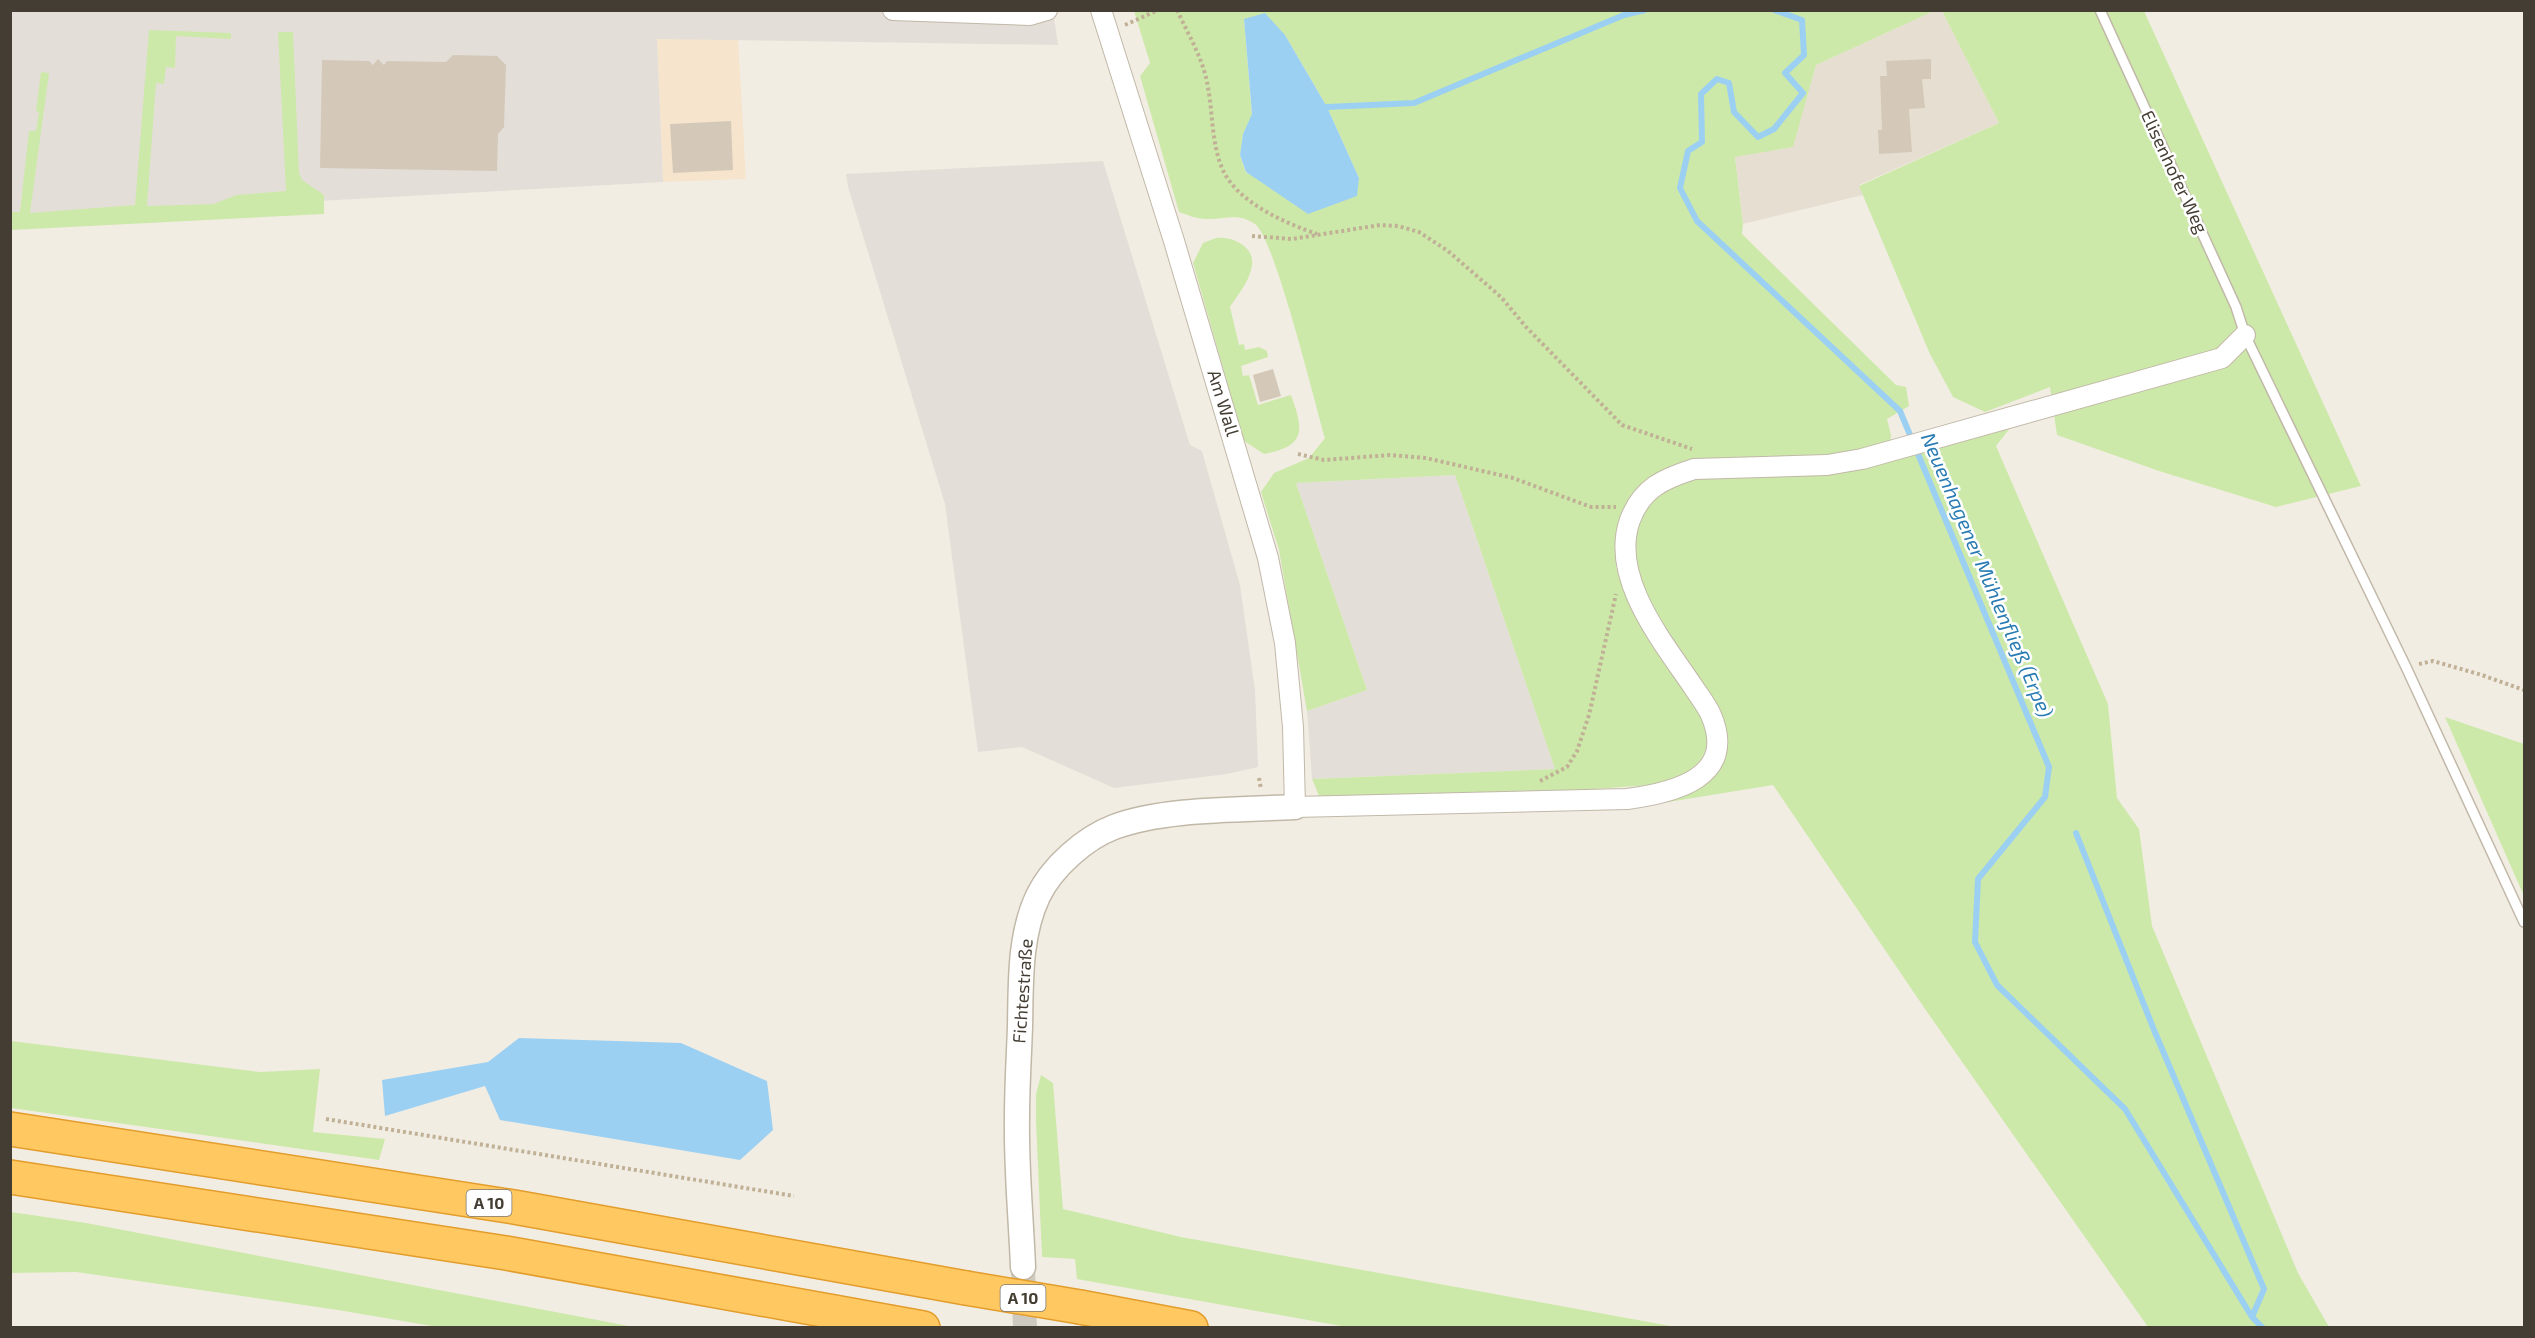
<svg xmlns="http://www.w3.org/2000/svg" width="2535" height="1338" font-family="'Exo 2',sans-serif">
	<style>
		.residential { fill: #e6dfd1 }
		.commercial { fill: #f6e4cc }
		.industrial { fill: #e4ded8 }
		.green { fill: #cde9a9; fill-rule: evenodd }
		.water { fill: #9cd0f2 }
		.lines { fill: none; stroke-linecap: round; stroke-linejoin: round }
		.stream { stroke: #9cd0f2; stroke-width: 6 }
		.building { fill: #d4c9b8 }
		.tertiary-tunnel { stroke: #cfcac0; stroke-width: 24; stroke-dasharray: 24 12; stroke-linecap: butt }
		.service-casing { stroke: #c1b8a8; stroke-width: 12 }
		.minor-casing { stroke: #c1b8a8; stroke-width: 22 }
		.tertiary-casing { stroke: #c1b8a8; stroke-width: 27 }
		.motorway-casing { stroke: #e39d2c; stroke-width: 36 }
		.path { stroke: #c0b196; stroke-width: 4; stroke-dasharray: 3 3; stroke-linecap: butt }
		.service { stroke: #fff; stroke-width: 9 }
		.minor { stroke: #fff; stroke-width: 20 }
		.tertiary { stroke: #fff; stroke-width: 24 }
		.motorway { stroke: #ffc861; stroke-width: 33 }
		.motorway-bridge-casing { stroke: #e39d2c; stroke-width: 36; stroke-linecap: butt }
		.motorway-bridge { stroke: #ffc861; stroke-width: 33 }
		.labels { text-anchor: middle; stroke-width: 5; stroke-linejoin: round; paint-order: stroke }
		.shield { fill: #fff; stroke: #7c7770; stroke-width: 1.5 }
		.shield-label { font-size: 16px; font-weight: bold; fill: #443d33 }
		.street-label { font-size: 18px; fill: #443d33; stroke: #fff }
		.water-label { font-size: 20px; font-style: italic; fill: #297bb3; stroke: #fff }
	</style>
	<rect width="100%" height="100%" fill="#f2ede3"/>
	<path class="residential" d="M1934,11H1942L1999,123L1859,185L1863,195L1743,224L1735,156L1792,147L1816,65Z"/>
	<path class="commercial" d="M657,39H738L746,179L663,182Z"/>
	<path class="industrial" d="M11,11H1053L1058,45L657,39L663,182L11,218Z
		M1103,161L1190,445L1202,451L1240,585L1255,690L1258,767L1227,774L1114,788L1022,747L978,752L945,504L848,187L846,174Z
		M1455,475L1555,769L1312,779L1307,711L1367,690L1296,483Z"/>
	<path class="green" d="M1134,11H1934L1816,65L1793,147L1735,157L1743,224L1742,234L1896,385L1906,387L1909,406L1887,419L1891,435L1890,446L1810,460L1736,458L1690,460L1655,475L1635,492L1618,526L1616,567L1629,603L1703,718L1708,743L1702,759L1685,775L1665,784L1565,791L1320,798L1312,779L1555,769L1455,475L1296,483L1367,690L1307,711L1279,550L1261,492L1274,473L1309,458L1325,438C1315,404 1275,239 1255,224C1237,212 1224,220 1206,219C1196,219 1188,215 1179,212L1140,76L1150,63ZM1244,19L1285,35L1327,107L1359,178L1246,173L1240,155L1243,134L1252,115Z
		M1942,11H2144L2361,486L2276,507L2159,471L2057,435L2050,387L1985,412L1953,397L1930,354L1859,186L1999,123Z
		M149,30L231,33V39L176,36L175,68L166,67L164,84L156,83L147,206L214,204L236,195L286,191L278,32H293L299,173L302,180L324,195V214L11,230V212H20L29,131H36L39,112L36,111L41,72L49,73L30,213L135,205Z
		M1216,238C1234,236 1258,248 1251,270C1248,283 1237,296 1230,307L1239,345L1244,344L1245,350L1259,347L1267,351L1268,357L1241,366L1243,376L1249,375L1258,405L1291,395C1304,431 1306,446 1264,454L1244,441L1193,263L1203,243Z
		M2014,423L1996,446L2108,704L2117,798L2139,829L2152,926L2298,1273L2329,1327H2148L1925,1009L1773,785L1656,804C1686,796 1715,788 1725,754C1707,720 1690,686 1672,652C1637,584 1596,509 1699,477Z
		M2445,717L2524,744V896Z
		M11,1041L260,1072L320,1069L313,1132L385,1139L379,1160L11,1108Z
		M1041,1075L1053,1083L1063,1209L1181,1237L1676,1327H1347L1077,1279L1075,1259L1042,1257L1036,1121V1094Z
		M11,1212L86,1223L634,1327H438L338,1310L76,1272L11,1273Z"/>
	<path class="water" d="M1265,13L1285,35L1327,107L1359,178L1357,196L1308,214L1246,172L1240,155L1243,134L1252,114L1244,19Z
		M519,1038L681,1043L767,1081L773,1130L740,1160L500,1120L485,1086L385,1116L382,1080L488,1062Z"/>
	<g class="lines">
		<path class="stream" d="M1774,10L1802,20L1804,55L1785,73L1803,93L1774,129L1758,137L1734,112L1729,83L1717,79L1701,94L1702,142L1688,151L1680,188L1697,221L1900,411L2049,767L2045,797L1978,879L1975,942L1997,985L2125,1109L2252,1317L2263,1328
			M1327,107L1414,103L1624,15L1645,10
			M2076,833L2154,1030L2264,1289L2252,1317"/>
	</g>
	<path class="building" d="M453,55L497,56L506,65L504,127L498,134L497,171L320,168L322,60L369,61L373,65L378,59L384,65L387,61L446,62Z
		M1931,59V79H1922L1925,108L1909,109L1912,152L1879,154L1878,130H1882L1880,76H1887L1886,61Z
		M731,121L733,170L673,173L670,124Z
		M1273,369L1281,396L1260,402L1253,375Z"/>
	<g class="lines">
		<path class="tertiary-tunnel" d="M1023,1267L1025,1328"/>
		<g class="service-casing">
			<path id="service" d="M2100,10L2236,307L2245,335L2406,667L2524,922"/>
		</g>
		<g class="minor-casing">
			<path id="minor" d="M893,10L1030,15L1047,10
				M1101,10L1174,241L1268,558L1285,643L1293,727L1295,807L1627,799C1673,793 1738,778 1711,715C1707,706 1700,697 1694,688C1664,643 1609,578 1630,520C1642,488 1663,479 1694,469L1827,465L1862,459L2222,358L2245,335"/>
		</g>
		<g class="tertiary-casing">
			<path id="tertiary" d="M1023,1267C1021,1217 1016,1167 1017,1117C1017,1087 1019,1056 1020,1026C1021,983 1019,936 1038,896C1052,867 1085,838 1114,827C1164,808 1241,810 1295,807"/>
		</g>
		<g class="motorway-casing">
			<path id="motorway" d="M10,1129L514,1207L966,1288
				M10,1177L506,1253L923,1328
				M1080,1307L1191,1328"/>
		</g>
		<path class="path" d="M1177,10C1188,34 1202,57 1207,82C1213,110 1211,142 1222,168C1236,202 1285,223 1317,234
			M1125,25L1158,10
			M1252,236L1292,239L1380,225L1398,226L1419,232L1448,251L1501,297L1526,327L1622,425L1692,449
			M1298,454L1324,460L1390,455L1426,458L1513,478L1591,507H1616
			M2419,664L2433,661L2482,675L2524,690
			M1259,778L1261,789
			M1540,781L1567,767L1577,751L1589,715L1616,594
			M326,1119L794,1196"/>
		<use href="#service" class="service"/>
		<use href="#minor" class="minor"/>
		<use href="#tertiary" class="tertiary"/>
		<use href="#motorway" class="motorway"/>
		<g class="motorway-bridge-casing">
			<path id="motorway-bridge" d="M966,1288L1080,1307"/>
		</g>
		<use href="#motorway-bridge" class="motorway-bridge"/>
	</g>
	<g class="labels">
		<g class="shield">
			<rect x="466.5" y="1190" width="45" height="26" rx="4.5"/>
			<rect x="1000.5" y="1285" width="45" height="26" rx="4.5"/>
		</g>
		<g class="shield-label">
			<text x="489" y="1209">A 10</text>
			<text x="1023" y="1304">A 10</text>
		</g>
		<g class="street-label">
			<text transform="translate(2174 172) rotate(65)" y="6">Elisenhofer Weg</text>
			<text transform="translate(1223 403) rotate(73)" y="6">Am Wall</text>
			<text transform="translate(1023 991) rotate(-86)" y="6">Fichtestraße</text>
		</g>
		<g class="water-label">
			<text transform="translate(1987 575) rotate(67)" y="7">Neuenhagener Mühlenfließ (Erpe)</text>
		</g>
	</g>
	<rect width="2535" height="1338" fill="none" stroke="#443d33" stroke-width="24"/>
</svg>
